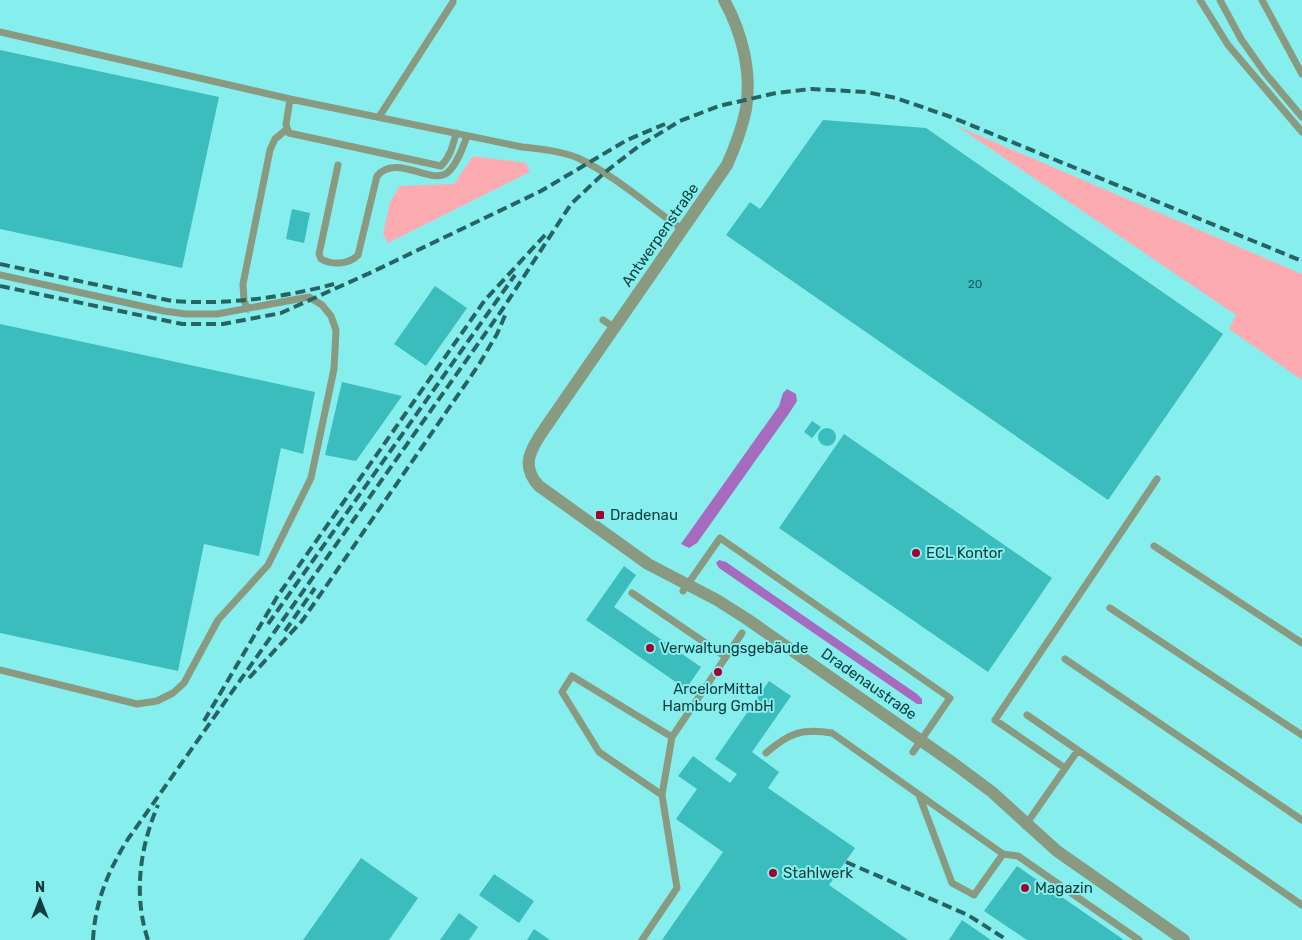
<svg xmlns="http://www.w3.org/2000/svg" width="1302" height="940" font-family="Rubik,sans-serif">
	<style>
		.green { fill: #fcacb1 }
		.water { fill: #a66bbf }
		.building { fill: #3bbdbd }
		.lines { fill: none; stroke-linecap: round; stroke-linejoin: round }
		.service { stroke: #899a80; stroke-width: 7 }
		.minor { stroke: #899a80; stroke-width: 12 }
		.rail { stroke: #286363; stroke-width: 4; stroke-dasharray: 10 5; stroke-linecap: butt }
		.poi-dot { fill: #a10133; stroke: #87eeee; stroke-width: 2 }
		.labels { text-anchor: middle; stroke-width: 4; stroke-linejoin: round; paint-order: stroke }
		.number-label { font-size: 12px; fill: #1a5d5d }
		.street-label { font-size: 15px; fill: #0f3d3d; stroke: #87eeee }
		.poi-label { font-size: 15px; fill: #0f3d3d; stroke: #87eeee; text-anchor: start }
	</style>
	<rect width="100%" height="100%" fill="#87eeee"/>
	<path class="green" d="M957,126L1302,274V380L1229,329L1236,315Z
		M473,156L526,163L530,172L388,243L383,234L390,202L400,186L454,184Z"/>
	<path class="water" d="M787,389L796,394L797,401L790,412L697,543L689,548L681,544L779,406L783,393Z
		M719,560L726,562L917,694L922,699V704H917L719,568L716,563Z"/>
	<path class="building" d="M0,50L219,97L182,268L0,229Z
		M823,120L926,128L1223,334L1108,500L726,235L750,202L760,209Z
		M292,209L310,213L304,243L286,239Z
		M435,286L467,308L426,366L394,344Z
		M0,324L315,392L303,454L281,448L259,556L204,544L178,671L0,633Z
		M342,382L402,396L356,461L325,455Z
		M812,421L821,427L812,438L804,432Z
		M818 437a9 9 0 1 1 18 0a9 9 0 1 1-18 0Z
		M844,434L1052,578L988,672L779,528Z
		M624,566L636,575L614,607L701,667L686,689L586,620Z
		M769,681L791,696L752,752L779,772L768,788L855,848L829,885L908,940H662L723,852L676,819L697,789L678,776L693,756L730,783L737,774L715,759Z
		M361,858L418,898L389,940H303Z
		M1017,866L1124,940H1027L984,911Z
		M494,874L534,901L519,923L479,895Z
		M459,913L478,927L469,940H440Z
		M962,920L991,940H949Z
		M534,929L550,940H527Z"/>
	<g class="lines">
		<path class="service" d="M1200,0L1228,45L1302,132
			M1220,0L1241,39L1265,73L1302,117
			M1262,0L1302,74
			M0,32L290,99L522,147C540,149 561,151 578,158C614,175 650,207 683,230
			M290,99L286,125L289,133L441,166C450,157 453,146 456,133
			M379,117L453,2
			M338,165L319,254L321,259C332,265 348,265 358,255L377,176C396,153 431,185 447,173C457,165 463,147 467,136
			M0,275L164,311L186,314H217L309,297L322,305L331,316L336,330L334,369L311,478L268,565L218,620L184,683L173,693L157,701L137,704L0,670
			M248,309L244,301L243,284L270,150L275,139L287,129
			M603,320L615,328
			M1154,546L1302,643
			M683,591L720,538L950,698L913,752
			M632,593L726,657
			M1110,608L1302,735
			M1065,659L1302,820
			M1027,715L1302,905
			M766,753C789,733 802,728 832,733L1003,854L1018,856L1139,940
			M1065,768L995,720L1157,479
			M662,795L599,752L562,692L572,676L672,737
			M919,795L952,883L974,895L1003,854
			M1025,826L1078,750
			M642,940L677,888L662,795L672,737L742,633"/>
		<path class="minor" d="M724,0C742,32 752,72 746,109C742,129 735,147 727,165L545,428C532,447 519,465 539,486L648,564L717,600L747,619L953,763L992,792L1057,851L1184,940"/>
		<path class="rail" d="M0,264L172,301C225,305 282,298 334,284
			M0,286L182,324H223L281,313L372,272L541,191L627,140L665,124
			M268,624L515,275
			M285,631L315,588
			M249,678L302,621L478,366L497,334L507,311
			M204,721L277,597L485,300L545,235
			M846,862L968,915L1007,940
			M93,940C95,902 108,871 128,839L504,307L571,204L604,173L639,146L680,121L719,106L776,93L811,89L866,92L896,98L951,117L1302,261
			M148,940C133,895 140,847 158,805"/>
	</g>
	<g class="poi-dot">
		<rect x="595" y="510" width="10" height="10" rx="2.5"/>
		<circle cx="916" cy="553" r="5"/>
		<circle cx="650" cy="648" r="5"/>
		<circle cx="718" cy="672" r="5"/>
		<circle cx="773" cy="873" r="5"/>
		<circle cx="1025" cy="888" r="5"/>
	</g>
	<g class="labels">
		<g class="number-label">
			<text x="975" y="288">20</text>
		</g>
		<g class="street-label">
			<text transform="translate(660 235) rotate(-55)" y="5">Antwerpenstraße</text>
			<text transform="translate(869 684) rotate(35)" y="5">Dradenaustraße</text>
		</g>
		<g class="poi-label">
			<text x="610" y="520">Dradenau</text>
			<text x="926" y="558">ECL Kontor</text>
			<text x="660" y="653">Verwaltungsgebäude</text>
			<text x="718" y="694" text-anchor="middle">ArcelorMittal<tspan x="718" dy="17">Hamburg GmbH</tspan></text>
			<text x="783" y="878">Stahlwerk</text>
			<text x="1035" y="893">Magazin</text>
		</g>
	</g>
	<g transform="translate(40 900)" stroke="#87eeee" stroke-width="4" paint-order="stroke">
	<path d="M0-4L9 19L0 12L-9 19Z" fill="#0f3d3d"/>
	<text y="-8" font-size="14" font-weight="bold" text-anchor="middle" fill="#0f3d3d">N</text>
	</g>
</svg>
